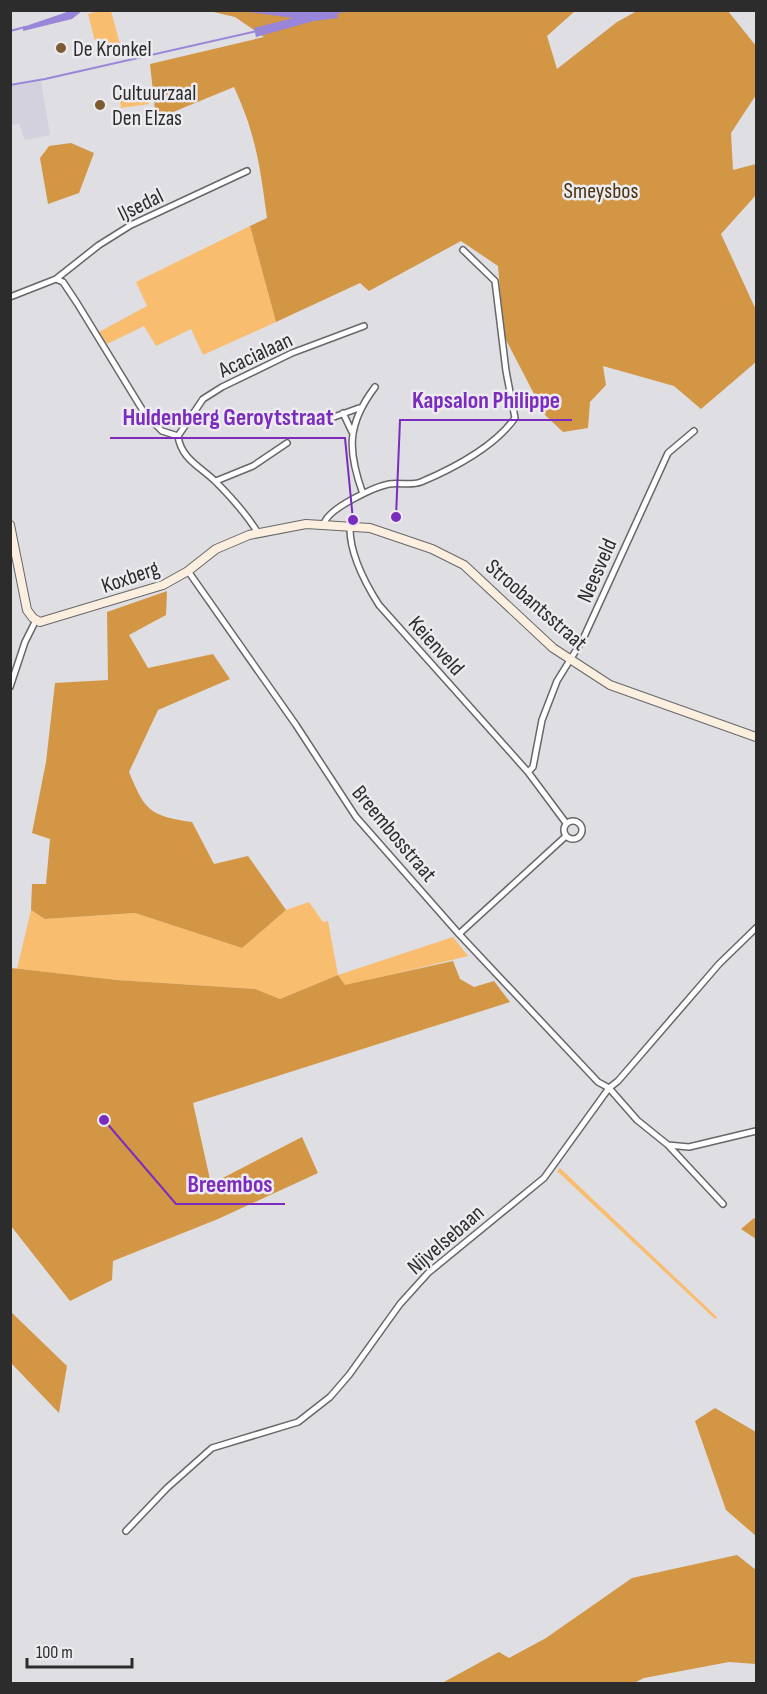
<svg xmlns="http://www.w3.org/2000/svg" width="767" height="1694" font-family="'Sofia Sans Condensed',sans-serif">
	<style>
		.built { fill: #d3d1dd }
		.green { fill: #f9bd70 }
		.forest { fill: #d29645 }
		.water { fill: #9a86d8 }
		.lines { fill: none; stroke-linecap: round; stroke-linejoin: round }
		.stream { stroke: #9a86d8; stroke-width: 2 }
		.street-casing { stroke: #67676a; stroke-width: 8 }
		.secondary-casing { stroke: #67676a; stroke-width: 10 }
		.street { stroke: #fff; stroke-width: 5 }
		.secondary { stroke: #fcefdf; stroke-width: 8 }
		.poi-dot { fill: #7c5b31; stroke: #ecebf0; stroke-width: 2 }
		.labels { text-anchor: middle; stroke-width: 5; stroke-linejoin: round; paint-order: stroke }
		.poi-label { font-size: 22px; fill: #2c2c2d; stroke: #ecebf0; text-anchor: start }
		.park-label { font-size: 22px; fill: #49310e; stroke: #ecebf0 }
		.street-label { font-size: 22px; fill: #2c2c2d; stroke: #ecebf0 }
		.leader { fill: none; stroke: #7b2cbf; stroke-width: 2 }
		.callout-dot { fill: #7b2cbf; stroke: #ecebf0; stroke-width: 2 }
		.callout-label { font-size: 24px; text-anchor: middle; font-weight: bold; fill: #7b2cbf; stroke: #ecebf0; stroke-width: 5; stroke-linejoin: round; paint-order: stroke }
	</style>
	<rect width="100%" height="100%" fill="#dfdee2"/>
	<path class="built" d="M41,81L50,135L25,140L19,124L11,125V86Z"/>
	<path class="green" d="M101,10L111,11L121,48L98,53L88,14Z
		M146,88L149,104L121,108L119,93Z
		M250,226L276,322L203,355L191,329L156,346L144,326L107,344L99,332L147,306L136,282Z
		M309,902L323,922L328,921L338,975L453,937L468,956L345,986L338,975L280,999L254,989L117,980L17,969L31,910L45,919L135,913L242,948L286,910Z
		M560,1168L717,1317L715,1319L557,1171Z"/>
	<path class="forest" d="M209,11H575L547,36L557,69L617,22L637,11H728L756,46V95L731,133L733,170L756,164V195L721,234L756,310V362L701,409L674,386L603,366L606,385L590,402L588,428L563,432L545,415L504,336L498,266L461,241L369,291L360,283L276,322L250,226L267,218C260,166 256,135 234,87L156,119L150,64L264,37L235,17Z
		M71,143L94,153L79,193L48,204L40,158L49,146Z
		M167,591L166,615L129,635L148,668L213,654L230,679L158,710L129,772C145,811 150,816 192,822L214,864L248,856L286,910L242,948L135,913L45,919L31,910L32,884H46L50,839L32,833L46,762L55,683L108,680L107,612Z
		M453,961L460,979L474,987L494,981L510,1002L193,1103L211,1184L302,1137L318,1173L218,1219L113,1261L112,1280L70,1301L11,1226V968L117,980L255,989L280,999L338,975L345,985Z
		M754,1218L756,1220V1239L741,1229Z
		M10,1311L67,1366L59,1413L11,1363Z
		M715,1408L756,1432V1536L726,1510L695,1421Z
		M737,1555L756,1570V1664L729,1662L644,1678L634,1683H442L499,1652L509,1658L546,1638L632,1578Z"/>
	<path class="water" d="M70,11H82L72,19L23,31V27Z
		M241,11H337L338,18L314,21L256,37L254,28L293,18Z"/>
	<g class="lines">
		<path class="stream" d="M336,13L350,10
			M10,31L25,27
			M10,85L45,79L257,31"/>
		<g class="street-casing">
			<path id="street" d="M56,279L63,282L77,303L145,414L162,431L178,436
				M10,297L56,279L99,245L131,225L247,171
				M343,413L352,432
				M317,423L359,408
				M178,436L203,399L222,387L292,353L364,326
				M178,436C181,459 201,467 216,482C231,497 247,515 258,533
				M216,481L253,466L287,443
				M363,494C347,450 347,424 375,387
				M324,524C327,509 374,487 389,484C400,482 410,486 421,482C454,468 494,447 515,418L506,371L495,281L463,250
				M350,526C349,553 365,583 379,605L528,772L566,823
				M188,571L296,725L356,817L459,934L598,1082L609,1088L637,1120L668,1145L689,1147L756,1131
				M10,687L25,642L36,620
				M528,772L533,767L542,720L557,681L583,639L668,453L694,431
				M564 830a9 9 0 1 1 18 0a9 9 0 1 1-18 0Z
				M459,934L566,836
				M668,1145L723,1204
				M126,1531L167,1488L212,1448L298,1422L330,1397L349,1375L400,1304L428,1273L544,1178L609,1088L618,1081L719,964L756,928"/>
		</g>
		<g class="secondary-casing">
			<path id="secondary" d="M10,525L27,610L33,618L40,622L163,585L188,571L216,549L249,535L306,524L370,528L432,549L464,565L553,648L610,685L756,737"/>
		</g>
		<use href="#street" class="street"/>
		<use href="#secondary" class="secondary"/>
	</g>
	<g class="poi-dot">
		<circle cx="61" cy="48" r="6"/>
		<circle cx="100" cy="105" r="6"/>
	</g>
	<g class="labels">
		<g class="poi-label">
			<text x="73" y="56">De Kronkel</text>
			<text x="112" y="100">Cultuurzaal<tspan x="112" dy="25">Den Elzas</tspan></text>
		</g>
		<g class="park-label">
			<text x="601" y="198">Smeysbos</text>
		</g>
		<g class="street-label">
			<text transform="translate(140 204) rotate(-26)" y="8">IJsedal</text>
			<text transform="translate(255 354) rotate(-25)" y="8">Acacialaan</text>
			<text transform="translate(596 570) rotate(-66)" y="8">Neesveld</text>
			<text transform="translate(130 576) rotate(-19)" y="8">Koxberg</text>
			<text transform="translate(537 604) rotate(41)" y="8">Stroobantsstraat</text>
			<text transform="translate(437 645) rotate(48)" y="8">Keienveld</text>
			<text transform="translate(395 833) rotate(50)" y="8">Breembosstraat</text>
			<text transform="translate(445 1239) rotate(-41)" y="8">Nijvelsebaan</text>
		</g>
	</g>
	<path class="leader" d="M396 517L400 420H572M353 520L345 438H110M104 1120L176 1204H285"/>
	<g class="callout-dot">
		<circle cx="396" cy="517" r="6"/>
		<circle cx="353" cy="520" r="6"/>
		<circle cx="104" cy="1120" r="6"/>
	</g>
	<g class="callout-label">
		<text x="486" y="408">Kapsalon Philippe</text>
		<text x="228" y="425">Huldenberg Geroytstraat</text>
		<text x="230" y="1192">Breembos</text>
	</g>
	<rect width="767" height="1694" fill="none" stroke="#2c2c2d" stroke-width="24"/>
	<path d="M27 1658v9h105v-9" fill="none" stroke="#2c2c2d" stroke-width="3"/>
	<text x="36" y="1658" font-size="18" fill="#2c2c2d" stroke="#ecebf0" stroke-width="4.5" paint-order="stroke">100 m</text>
</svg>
